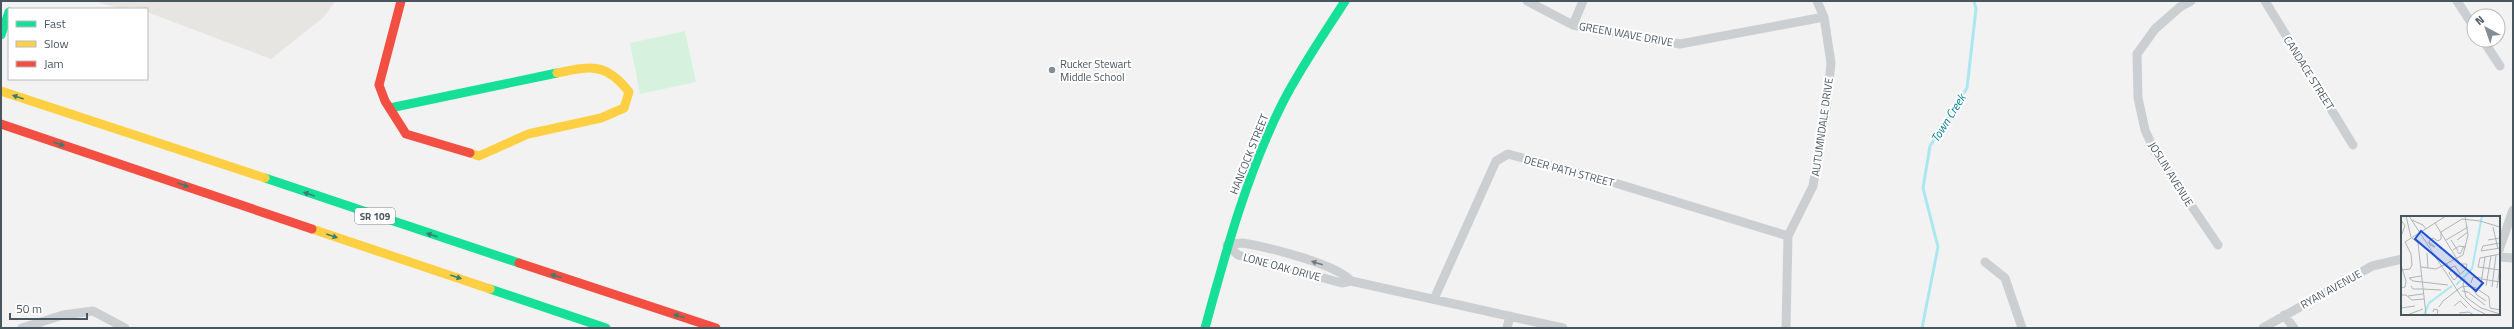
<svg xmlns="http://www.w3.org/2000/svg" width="2514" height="329" font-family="'Titillium Web',sans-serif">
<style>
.commercial{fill:#e6e5e1}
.green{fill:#d6f2df}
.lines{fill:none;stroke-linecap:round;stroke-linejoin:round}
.stream{stroke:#aae8f1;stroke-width:3}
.street{stroke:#cccfd1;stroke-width:9}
.fast{stroke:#16e098;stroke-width:9}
.slow{stroke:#ffcf43;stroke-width:9}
.jam{stroke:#f24e42;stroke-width:9}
.oneway{fill:#397f71}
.oneway2{fill:#707a82}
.poi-dot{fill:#848d93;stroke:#fff;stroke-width:1.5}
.labels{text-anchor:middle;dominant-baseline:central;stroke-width:4;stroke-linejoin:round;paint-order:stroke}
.shield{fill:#fff;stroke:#7f8990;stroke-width:1}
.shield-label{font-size:10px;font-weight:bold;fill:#485660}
.street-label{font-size:11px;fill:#485660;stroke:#fff}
.poi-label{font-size:11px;fill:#485660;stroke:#fff;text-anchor:start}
.water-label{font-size:12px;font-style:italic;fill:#088194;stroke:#fff}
.inset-river{fill:none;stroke:#aae8f1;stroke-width:2}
.inset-road{fill:none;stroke:#afb4b8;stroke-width:1}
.view{fill:#1d4ed8;fill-opacity:0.15;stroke:#1d4ed8;stroke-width:2}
.inset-edge{fill:none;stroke:#485660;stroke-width:2}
</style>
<rect width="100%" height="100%" fill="#f3f2f2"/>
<path class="commercial" d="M94,1H335L324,17L271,59L147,12V9L132,7L120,9Z"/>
<path class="green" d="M685,31L696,82L640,94L630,43Z"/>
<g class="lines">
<path class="stream" d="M1922,328L1938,247L1923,188L1930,146L1967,88L1976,9L1974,1"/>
<path class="street" d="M1527,1L1573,25L1680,44L1824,17
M2191,1L2180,7L2155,29L2137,54L2138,98L2145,130L2155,152L2218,245
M2265,1L2353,145
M2457,1L2474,27
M1573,25L1583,1
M2483,40L2500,66
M1227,245L1238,255L1342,283L1351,281L1563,328
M1227,245C1232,244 1238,243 1243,243C1267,247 1337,264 1351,281
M2499,250L2513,210
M2499,257L2513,258
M1985,262L2005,278L2022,328
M1434,299L1496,161L1508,154L1615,183L1788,236
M2284,315L2294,328
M22,328L63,315L93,311L125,328
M1507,328L1510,316
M1786,328L1788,236L1813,186L1826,111L1831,63L1824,17L1817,1
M2263,328L2372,266L2402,259"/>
<path class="fast" d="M1,35L9,12
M390,108L557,73
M265,178L519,263
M490,289L606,328
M1205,328C1226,251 1247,173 1283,102C1301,67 1324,34 1345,1"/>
<path class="slow" d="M1,91L265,178
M470,153L479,156L528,134L601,118L624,108L629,92C606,62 590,66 557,73
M312,229L490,289"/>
<path class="jam" d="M401,1L379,85L385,101L406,134L470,153
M1,124L312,229
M519,263L716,328"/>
</g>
<defs><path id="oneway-solid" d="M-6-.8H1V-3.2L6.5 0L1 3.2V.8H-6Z"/></defs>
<g class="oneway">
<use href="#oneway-solid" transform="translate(18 97) rotate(-161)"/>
<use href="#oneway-solid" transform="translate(59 144) rotate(19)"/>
<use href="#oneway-solid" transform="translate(183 185) rotate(19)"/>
<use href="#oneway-solid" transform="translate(309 194) rotate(-161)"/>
<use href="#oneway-solid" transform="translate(432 235) rotate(-162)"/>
<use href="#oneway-solid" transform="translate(332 236) rotate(19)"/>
<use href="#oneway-solid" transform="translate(556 276) rotate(-162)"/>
<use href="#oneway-solid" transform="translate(456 277) rotate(19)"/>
<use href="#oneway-solid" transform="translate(679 316) rotate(-162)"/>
</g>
<use class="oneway2" href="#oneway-solid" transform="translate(1317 263) rotate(-163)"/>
<circle class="poi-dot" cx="1052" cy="70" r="4"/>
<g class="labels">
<rect class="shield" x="355" y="208" width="40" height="16" rx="3"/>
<g class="shield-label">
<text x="375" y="216">SR 109</text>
</g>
<g class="street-label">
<text transform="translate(1626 34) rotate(10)">GREEN WAVE DRIVE</text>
<text transform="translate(2309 73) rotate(58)">CANDACE STREET</text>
<text transform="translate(1822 127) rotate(-82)">AUTUMNDALE DRIVE</text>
<text transform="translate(1249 154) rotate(-68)">HANCOCK STREET</text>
<text transform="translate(1569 171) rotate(15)">DEER PATH STREET</text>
<text transform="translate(2171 174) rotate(58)">JOSLIN AVENUE</text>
<text transform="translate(1282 267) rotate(15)">LONE OAK DRIVE</text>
<text transform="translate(2331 289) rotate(-29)">RYAN AVENUE</text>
</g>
<g class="poi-label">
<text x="1060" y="64">Rucker Stewart<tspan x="1060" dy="13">Middle School</tspan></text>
</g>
<g class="water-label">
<text transform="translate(1948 118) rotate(-58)">Town Creek</text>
</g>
</g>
<g transform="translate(2401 216)">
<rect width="99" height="99" fill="#f3f2f2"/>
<path class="inset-river" d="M55,69L71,53L81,0M23,99L28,87L51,70"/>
<path class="inset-road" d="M5,0L10,21M8,0L60,80L72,92L86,99M0,4L4,10L0,20M11,4L22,9L25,13M99,4V18M34,7L59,48L65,53M92,11L97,33M40,16L61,3L79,5L99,11M11,22L17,27L25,99M45,24L67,11M50,24L57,35M56,24L67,16M87,24L99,22M4,26L45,0M28,26L34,31L29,29L28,27V25L32,22L37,25L40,23V16M99,27L82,30L80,35L99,32M52,34L58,30L65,31M56,36L59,38L63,30M26,37L27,52M99,38L79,42L77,51L99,54M45,47L56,61M59,48H66L65,53M0,49L5,65L4,71L0,72M20,51L35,53L62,39L67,19L64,0M49,52L54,50L59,58M1,54L9,53L11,49L10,38L4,26M51,54L48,57L53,64L65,53M8,62L12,65L47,69M8,62L20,60M64,63L62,68L65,81L80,92L99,98M81,63L99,66M70,67L72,61L81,62M80,68L84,41M10,70L12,73H21M70,70L76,79L85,85M85,70L90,40M91,71L95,39M96,72L99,49M21,73L40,74M61,75L67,76L84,89M0,79H5L11,84L23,83M7,80L22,78M53,90L59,85L66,92M38,91L42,85L60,71L67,70L75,72L88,81L89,92L99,94M0,92L14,90M32,96L33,93L37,94L36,99M58,97L68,96L73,99M6,99L22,93"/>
<path class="view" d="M20,15L82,67L75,75L14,23Z"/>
<rect width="99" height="99" class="inset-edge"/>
</g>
<rect width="2514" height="329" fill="none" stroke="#485660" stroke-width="4"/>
<rect x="8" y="8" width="140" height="72" fill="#ffffff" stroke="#b6bbbf"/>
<rect x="16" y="21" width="20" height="6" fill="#16e098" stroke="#b6bbbf"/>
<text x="44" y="28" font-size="12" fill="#485660">Fast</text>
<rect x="16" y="41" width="20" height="6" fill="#ffcf43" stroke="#b6bbbf"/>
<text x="44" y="48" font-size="12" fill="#485660">Slow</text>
<rect x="16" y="61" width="20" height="6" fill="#f24e42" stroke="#b6bbbf"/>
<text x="44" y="68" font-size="12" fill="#485660">Jam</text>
<g transform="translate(2486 28) rotate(320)"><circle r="19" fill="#ffffff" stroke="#b6bbbf"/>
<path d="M0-3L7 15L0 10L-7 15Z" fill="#848d93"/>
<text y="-6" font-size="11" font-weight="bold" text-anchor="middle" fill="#485660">N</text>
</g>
<path d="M10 313v6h77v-6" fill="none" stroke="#485660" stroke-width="2"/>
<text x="16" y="313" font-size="12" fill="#485660" stroke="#ffffff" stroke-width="3" paint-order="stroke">50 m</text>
</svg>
